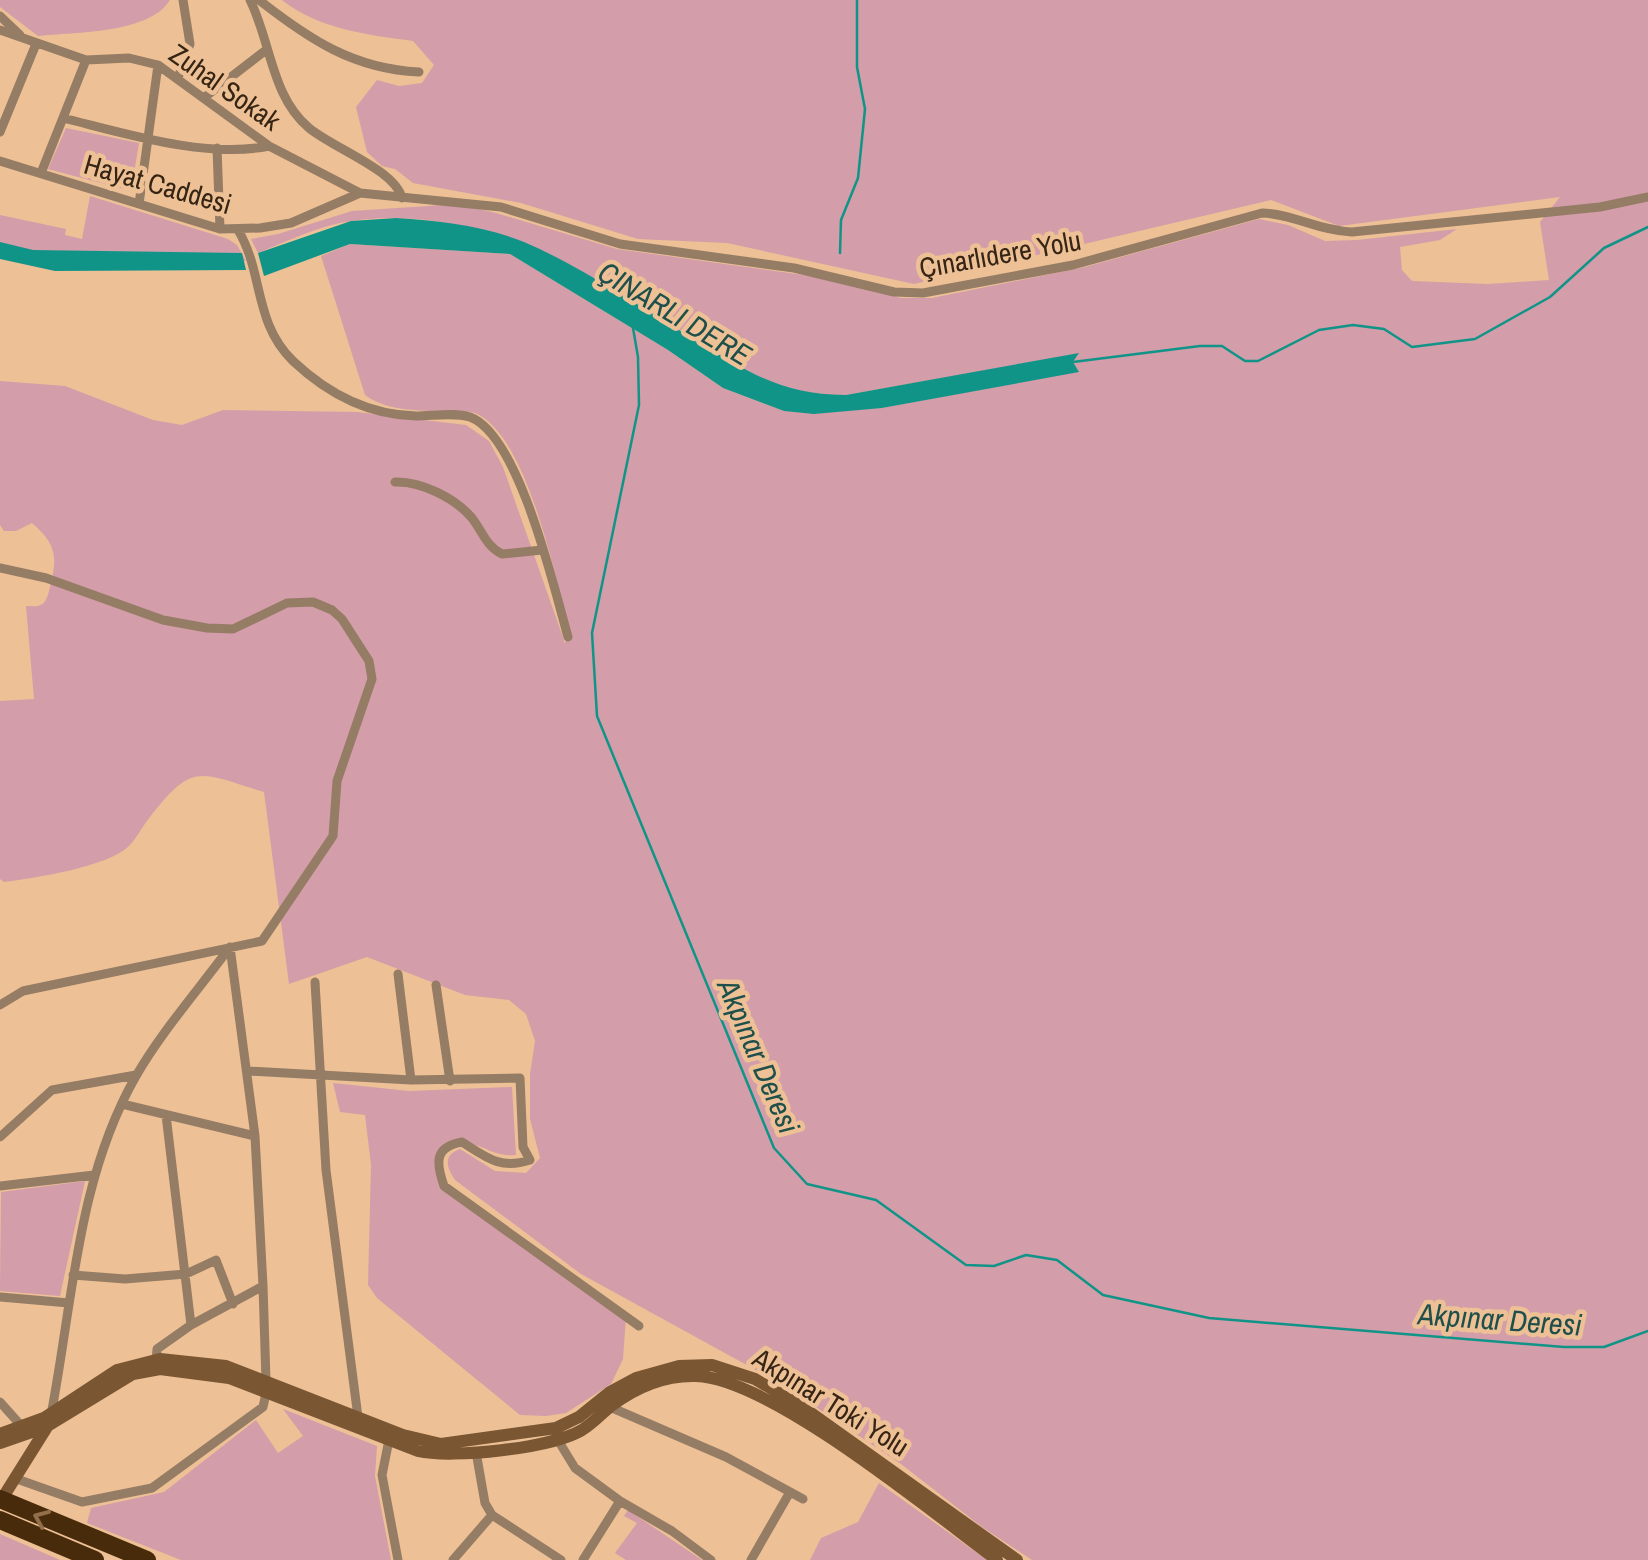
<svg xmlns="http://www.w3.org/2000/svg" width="1648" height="1560" font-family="'Archivo Narrow',sans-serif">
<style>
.green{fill:#d39da9}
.water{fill:#119488}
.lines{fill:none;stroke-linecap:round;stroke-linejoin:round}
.stream{stroke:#119488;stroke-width:2.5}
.street{stroke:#957c64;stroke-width:9}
.secondary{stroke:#7a5632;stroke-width:12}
.highway{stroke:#482b0b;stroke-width:18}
.oneway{stroke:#926e4a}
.labels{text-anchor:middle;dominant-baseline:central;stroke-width:9;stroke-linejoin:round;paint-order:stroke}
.street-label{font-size:28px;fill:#362514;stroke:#edc096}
.water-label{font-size:30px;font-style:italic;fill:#1f4f4a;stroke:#edc096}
</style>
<rect width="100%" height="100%" fill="#edc096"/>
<path class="green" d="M0,0H170C149,34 75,32 38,36L0,7Z
M282,0H1648V1560H1032L982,1527L901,1464L783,1385L581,1274L455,1180C446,1167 443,1155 460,1149L495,1171L526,1173L540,1158L530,1119V1074L535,1041L526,1014L509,1000L465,995L367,957L289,984L264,792C197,772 193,761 147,821C141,829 136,839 129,846C108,867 34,878 4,882L0,879V701L34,699L26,606C41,607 45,606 49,591C57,560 59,546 32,523L16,531H4L0,525V381L65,386L153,420L182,425L223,410L357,412L466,425L489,441L503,467L565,643L570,631C555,578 528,438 477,414C472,411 461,412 455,412C425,410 389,413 365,395L321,256L350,244L510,254L668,350L723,388L784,411L882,408L1078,371L1073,362L1078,355L846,395C776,395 742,368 685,333C584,272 475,203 352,221C320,225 288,241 258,253L251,239L278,234L352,211L458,204L496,213L617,249L797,274L850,283L901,298H932L1085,267L1259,219L1288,225L1325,241L1357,240L1457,229L1440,240L1400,247L1402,270L1412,281L1488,284L1549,280L1540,222L1560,197L1339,226L1271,200L914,284L727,243L638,239L521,203L413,183L395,169L382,166L367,152L356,107L377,80L399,86L422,83L434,65L413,41C369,35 318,29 282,0Z
M66,128L139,143L131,191L48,169Z
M90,196L228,239L237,245L246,261L0,251V215L66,229L65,235L82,239Z
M333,1083L409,1091L512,1087L516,1155C481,1158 484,1132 440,1152L444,1186L626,1317L623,1359L611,1384L566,1413L546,1416L520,1415L377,1298L368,1285L371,1165L365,1115L340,1112Z
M85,1181L60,1296L0,1291L1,1192Z
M283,1409L377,1446L375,1476L391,1560H181L87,1523L91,1508L164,1492L256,1420L278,1453L303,1436Z
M879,1483L987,1560H810L821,1538L858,1522Z
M628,1510L702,1560H626L615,1553L637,1523L624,1516Z
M0,1534L60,1560H0Z"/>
<path class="water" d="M396,218C440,221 482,225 524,242C574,263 636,304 684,333C741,367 776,395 846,395L1079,353L1073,362L1079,372L882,408L814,414L784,411L723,388L668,350L510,254L350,244L264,276L258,253L351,221Z
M0,242L33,250L242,253L246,270L55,271L0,259Z"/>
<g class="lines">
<path class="stream" d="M840,253L841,220L858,178L865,109L857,67V0
M633,328L638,357L639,405L592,633L597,716L774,1148L807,1184L876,1200L966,1265L994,1266L1026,1255L1057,1260L1103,1295L1209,1318L1564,1347H1604L1648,1331
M1073,362L1200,346H1222L1245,361H1258L1319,330L1353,325L1384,329L1412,347L1475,339L1550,297L1604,248L1648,227"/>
<path class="street" d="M250,0C271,42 271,96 309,128C333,148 395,170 402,198
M259,0C310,40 354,69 419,72
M0,16L20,35
M0,30L86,60L129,58L158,65L269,146L360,193L501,207L620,244L794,268L894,292L923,293L1073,265L1262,213C1293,214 1320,231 1352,232L1600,207L1648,197
M178,78L190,44L183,0
M205,97L266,50
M63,118C124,133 206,159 269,146
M0,132L36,44
M217,148L220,229
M0,161L220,229L260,228L291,223L360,193
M41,173L86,60
M139,204L158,65
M238,230C264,273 253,322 293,361C328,394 368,415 416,416C433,416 454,412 470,417C519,435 554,588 568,637
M395,482C421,481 455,498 472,518C482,531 486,546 502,554L542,550
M0,568L46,578L163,620L207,628L233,629L287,603L313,602L332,610L342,619L369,661L372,679L337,781L333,836L262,941L23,991L0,1005
M230,947L255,1136L263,1286
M398,974L411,1080
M315,982L326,1170L358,1417
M436,985L450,1081
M248,1071L411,1080L520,1078L523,1147L530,1160C500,1170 486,1157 462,1142C434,1147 436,1163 444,1186L639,1326
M122,1104L255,1136
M166,1115L191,1325
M0,1137L52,1090L136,1075
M0,1186L94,1175
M73,1275L125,1279L186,1274L216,1260L233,1304
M0,1297L69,1303
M156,1362L157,1349L191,1325L263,1286L266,1381
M0,1402L25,1430
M610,1407L726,1457L803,1499
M51,1415C73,1301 77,1179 136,1076C162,1031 199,989 230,947
M390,1435L382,1475L398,1560
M556,1437L575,1468L620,1501
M476,1452L485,1503L492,1515L561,1560
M14,1478L82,1502L152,1488L263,1407L266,1393
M453,1560L492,1515
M583,1560L620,1501L672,1531L711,1560
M751,1560L790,1492"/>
<path class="secondary" d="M0,1434L44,1418L117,1370L160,1359L226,1366L403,1435L441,1444L556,1428L579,1417L610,1392L636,1378L679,1366L712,1365L755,1379L801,1406L1017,1560
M0,1443L46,1427L133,1374L160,1369L229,1378L418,1451C452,1459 552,1448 582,1430C593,1423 601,1414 611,1406C635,1388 665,1375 696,1376C770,1378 932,1512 997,1560
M0,1502L47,1427"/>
<path class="highway" d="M0,1499L147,1560
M0,1520L95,1560"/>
</g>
<defs><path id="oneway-chevron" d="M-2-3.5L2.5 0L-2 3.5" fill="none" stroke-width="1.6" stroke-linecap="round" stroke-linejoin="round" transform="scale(2.5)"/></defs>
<use class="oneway" href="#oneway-chevron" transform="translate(41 1518) rotate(-157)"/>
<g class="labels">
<g class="street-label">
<text transform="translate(225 87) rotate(35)">Zuhal Sokak</text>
<text transform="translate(158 184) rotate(16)">Hayat Caddesi</text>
<text transform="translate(1000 254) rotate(-10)">Çınarlıdere Yolu</text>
<text transform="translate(831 1402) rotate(32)">Akpınar Toki Yolu</text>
</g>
<g class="water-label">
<text transform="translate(675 313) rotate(31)">ÇINARLI DERE</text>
<text transform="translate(759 1056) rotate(67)">Akpınar Deresi</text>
<text transform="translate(1500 1319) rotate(4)">Akpınar Deresi</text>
</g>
</g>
</svg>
